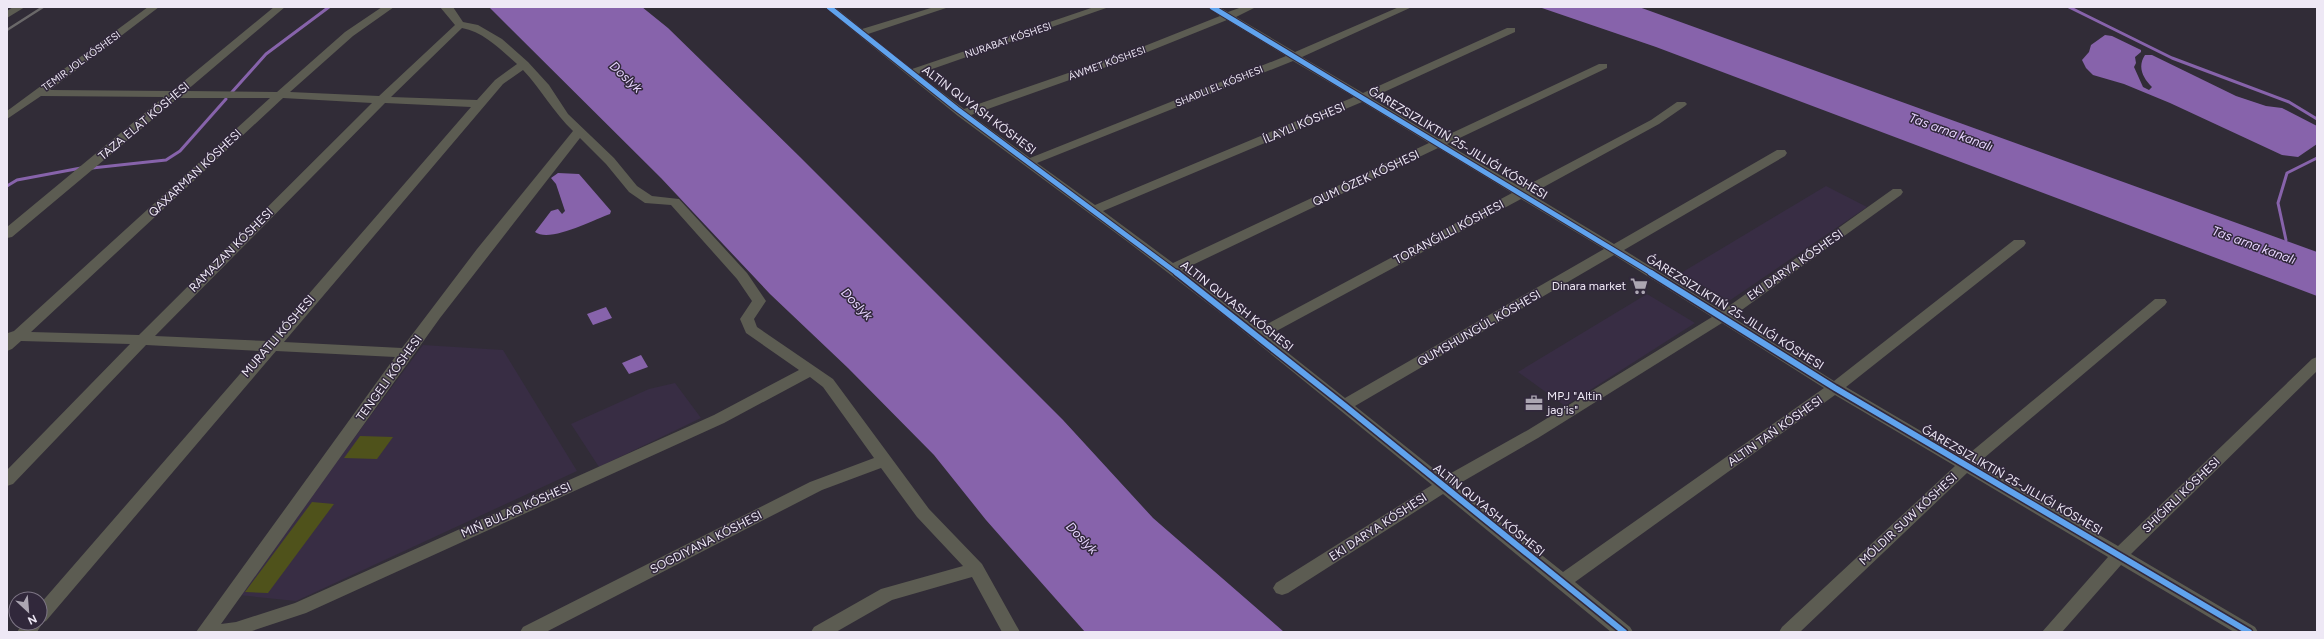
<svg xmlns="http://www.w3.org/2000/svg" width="2324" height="639" font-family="Figtree,sans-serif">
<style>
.built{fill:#382d44}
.green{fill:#4f521b}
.water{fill:#8763ab}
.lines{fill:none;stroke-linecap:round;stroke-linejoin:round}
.stream{stroke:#8763ab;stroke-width:3}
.minor{fill:#5c5c52;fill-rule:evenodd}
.rail{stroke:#6a6869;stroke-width:2.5}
.cycleway-far1-casing{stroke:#31283b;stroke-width:7}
.cycleway-casing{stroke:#31283b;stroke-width:9}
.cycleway-far1{stroke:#60a3ed;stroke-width:5}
.cycleway{stroke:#60a3ed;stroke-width:6}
.labels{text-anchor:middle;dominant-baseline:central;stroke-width:3;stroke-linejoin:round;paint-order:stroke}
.far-street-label{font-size:10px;fill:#eee8f5;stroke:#31283b}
.street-label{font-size:12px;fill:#eee8f5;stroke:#31283b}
.poi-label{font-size:12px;fill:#eee8f5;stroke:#31283b;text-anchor:end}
.water-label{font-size:13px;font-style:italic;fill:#e8d5ff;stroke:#31283b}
</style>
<rect width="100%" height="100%" fill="#312c37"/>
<path class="built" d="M1826,186L1867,207L1729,301L1681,273Z
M1647,294L1695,323L1565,406L1518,372Z
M423,345L503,350L577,471L296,601L238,595Z
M675,383L701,418L599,467L571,424L649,389Z"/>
<path class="green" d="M360,436L393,437L377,459L344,458Z
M312,502L334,504L268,593L245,592Z"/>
<path class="water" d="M489,7H642L668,28L800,157L1063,420L1153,518L1284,632H1085L986,520L934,455L848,368L770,294L661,178Z
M1539,7H1639L2317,252V296L1656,47Z
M2105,35L2112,36L2141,50V52L2135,57L2136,63L2134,67L2143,87L2149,90L2152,87C2143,78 2137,67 2145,55H2152L2236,96L2266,106L2282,108L2317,126V144L2298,157L2282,155L2170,103L2124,84L2093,75L2086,68L2082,60L2089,52L2091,45Z
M558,173L579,174L611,211L610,214C593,220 550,243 535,232L551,211L558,209L562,214L565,211L556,184L551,178Z
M606,307L612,318L593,325L587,314Z
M641,355L648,367L629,374L622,363Z"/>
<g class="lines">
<path class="stream" d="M2069,7L2172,58L2289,102L2317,119
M232,92L266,54L329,7
M92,168L166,160L180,151L226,99
M7,186L17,180L81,168
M2286,240L2278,203L2287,173L2317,158"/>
<path class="minor" d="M13,7H25L7,18V11Z
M148,7H159L50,90L172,91L274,7H285L186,91L277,92L345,32L382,7H394L353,36L290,92L379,96L455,25L440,7H453L463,22L478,25L502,39L528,62L549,85L568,114L614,158L637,186L652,196L679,199L747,273L766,301L754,319L757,327L833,379L929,509L982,564L1020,632H1002L972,577L892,600L836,632H811L814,627L881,589L963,566L917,517L881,468L822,490L546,632H520L523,627L810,482L874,458L823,387L810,377L724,423L306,613L249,632H196L395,357L276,351L46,621L43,622L37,632H17L23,623H40V604L260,351L146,345L13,484L7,486V470L130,344L21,341L12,349L7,351L8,333L14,331L270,98H178L12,237L7,238V227L164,97L41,96L7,119V111ZM462,28C484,32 501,50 517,64L495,80L477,100L391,97ZM523,70C541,89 554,113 573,131L477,249L402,348L284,342L503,84ZM283,98L372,103L139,335L31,332ZM385,103L471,107L268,341L155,336ZM580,138L606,164L629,192L645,203L671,205L737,279L752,301L740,319L746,333L799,370L714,415L295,603L236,622L221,624L440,318Z
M824,7H835L862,29L934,7H949L868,34L912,69L1094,7H1109L918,74L964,109L1132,51L1220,16L1207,7H1219L1228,12L1242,7H1256L1236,17L1295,52L1399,7H1412L1302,57L1363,93L1507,28H1515V32L1371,98L1439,139L1599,64H1607V68L1447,144L1522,188L1651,120L1677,102H1685L1687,104L1685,106L1659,124L1531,194L1614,244L1777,150H1785L1787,153L1785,156L1624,250L1722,311L1893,189H1901L1903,192L1901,195L1732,317L1834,381L2014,240H2024L2026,243L2024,246L1846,387L1965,457L2155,299H2165L2167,302L2165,305L1977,464L2118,546L2312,359L2317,357V371L2131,554L2255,627L2258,632H2234L2121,565L2062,632H2042L2108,557L1967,473L1800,632H1779L1782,627L1955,466L1835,395L1575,582L1630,627L1633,632H1611L1443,494L1288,593L1282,595L1276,593L1273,588L1276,583L1432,485L1228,319L1128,242L958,116ZM1227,20L1286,56L1030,158L971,115L1140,55ZM1293,61L1354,97L1095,205L1037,163ZM1362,102L1429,143L1173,263L1103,211ZM1438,148L1512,193L1258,329L1182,270ZM1521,199L1604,249L1345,398L1267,336ZM1614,255L1712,317L1528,430L1444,477L1355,406ZM1722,323L1824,388L1563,572L1455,486L1538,438Z"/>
<path class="rail" d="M7,30L43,7"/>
<g class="cycleway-far1-casing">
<path id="cycleway-far1" d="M829,7L957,109L1178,274
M1212,7L1653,274"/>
</g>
<g class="cycleway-casing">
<path id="cycleway" d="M1177,273L1345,406L1624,632
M1651,273L1835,388L2249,632"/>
</g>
<use href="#cycleway-far1" class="cycleway-far1"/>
<use href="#cycleway" class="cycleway"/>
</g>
<defs>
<g id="supermarket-bare" transform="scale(1.38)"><path d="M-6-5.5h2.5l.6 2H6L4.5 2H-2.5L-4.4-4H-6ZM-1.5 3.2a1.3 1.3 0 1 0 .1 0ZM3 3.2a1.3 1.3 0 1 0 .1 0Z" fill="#aca6b2" stroke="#31283b" stroke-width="2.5" paint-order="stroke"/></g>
<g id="office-bare" transform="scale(1.38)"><path d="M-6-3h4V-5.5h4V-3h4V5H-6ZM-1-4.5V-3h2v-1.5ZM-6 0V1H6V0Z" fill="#aca6b2" stroke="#31283b" stroke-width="2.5" paint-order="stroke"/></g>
</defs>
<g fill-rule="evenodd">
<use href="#supermarket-bare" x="1639" y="286"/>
<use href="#office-bare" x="1534" y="403"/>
</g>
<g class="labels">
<g class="far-street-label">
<text transform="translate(1008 40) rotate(-19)">NURABAT KÓSHESI</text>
<text transform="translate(81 61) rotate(-36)">TEMIR JOL KÓSHESI</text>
<text transform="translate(1107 63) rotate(-20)">ÁWMET KÓSHESI</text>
<text transform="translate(1219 86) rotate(-22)">SHADLI EL KÓSHESI</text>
</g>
<g class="street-label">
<text transform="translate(979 110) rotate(37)">ALTIN QUYASH KÓSHESI</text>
<text transform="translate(144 121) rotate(-40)">TAZA ELAT KÓSHESI</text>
<text transform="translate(1304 123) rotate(-23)">ÍLAYLI KÓSHESI</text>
<text transform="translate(1458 143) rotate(31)">ǴAREZSIZLIKTIŃ 25-JILLIǴI KÓSHESI</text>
<text transform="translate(195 173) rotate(-43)">QAXARMAN KÓSHESI</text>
<text transform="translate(1366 178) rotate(-25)">QUM ÓZEK KÓSHESI</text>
<text transform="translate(1449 232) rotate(-28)">TORANǴILLI KÓSHESI</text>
<text transform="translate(231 250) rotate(-45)">RAMAZAN KÓSHESI</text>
<text transform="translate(1795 265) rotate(-35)">EKI DARYA KÓSHESI</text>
<text transform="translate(1237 306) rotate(38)">ALTIN QUYASH KÓSHESI</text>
<text transform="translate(1735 312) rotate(32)">ǴAREZSIZLIKTIŃ 25-JILLIǴI KÓSHESI</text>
<text transform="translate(1479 328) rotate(-30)">QUMSHUNGÚL KÓSHESI</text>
<text transform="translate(278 336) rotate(-49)">MURATLI KÓSHESI</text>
<text transform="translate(389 378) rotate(-54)">TENGELI KÓSHESI</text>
<text transform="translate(1775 431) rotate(-35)">ALTIN TAŃ KÓSHESI</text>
<text transform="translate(2012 480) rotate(30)">ǴAREZSIZLIKTIŃ 25-JILLIǴI KÓSHESI</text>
<text transform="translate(2181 495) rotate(-44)">SHIǴIRLI KÓSHESI</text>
<text transform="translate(516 510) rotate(-24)">MIŃ BULAQ KÓSHESI</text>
<text transform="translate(1489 510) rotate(39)">ALTIN QUYASH KÓSHESI</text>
<text transform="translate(1908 519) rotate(-43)">MÓLDIR SUW KÓSHESI</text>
<text transform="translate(1378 527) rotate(-33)">EKI DARYA KÓSHESI</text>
<text transform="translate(706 542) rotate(-27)">SOGDIYANA KÓSHESI</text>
</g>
<g class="poi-label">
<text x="1626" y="286">Dinara market</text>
<text x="1547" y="396" text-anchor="start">MPJ "Altin<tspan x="1547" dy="14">jag'is"</tspan></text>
</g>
<g class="water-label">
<text transform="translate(626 77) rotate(43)">Doslyk</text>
<text transform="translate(1951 132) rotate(20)">Tas arna kanalı</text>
<text transform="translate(2254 245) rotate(20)">Tas arna kanalı</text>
<text transform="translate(857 304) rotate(46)">Doslyk</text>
<text transform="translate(1082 538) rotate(46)">Doslyk</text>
</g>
</g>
<rect width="2324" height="639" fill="none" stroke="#eee8f5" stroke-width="16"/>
<g transform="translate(28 611) rotate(154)"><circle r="19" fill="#31283b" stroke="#7d7585"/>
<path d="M0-3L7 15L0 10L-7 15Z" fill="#aca6b2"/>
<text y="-6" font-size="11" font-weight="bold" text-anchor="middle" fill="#eee8f5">N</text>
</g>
</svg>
